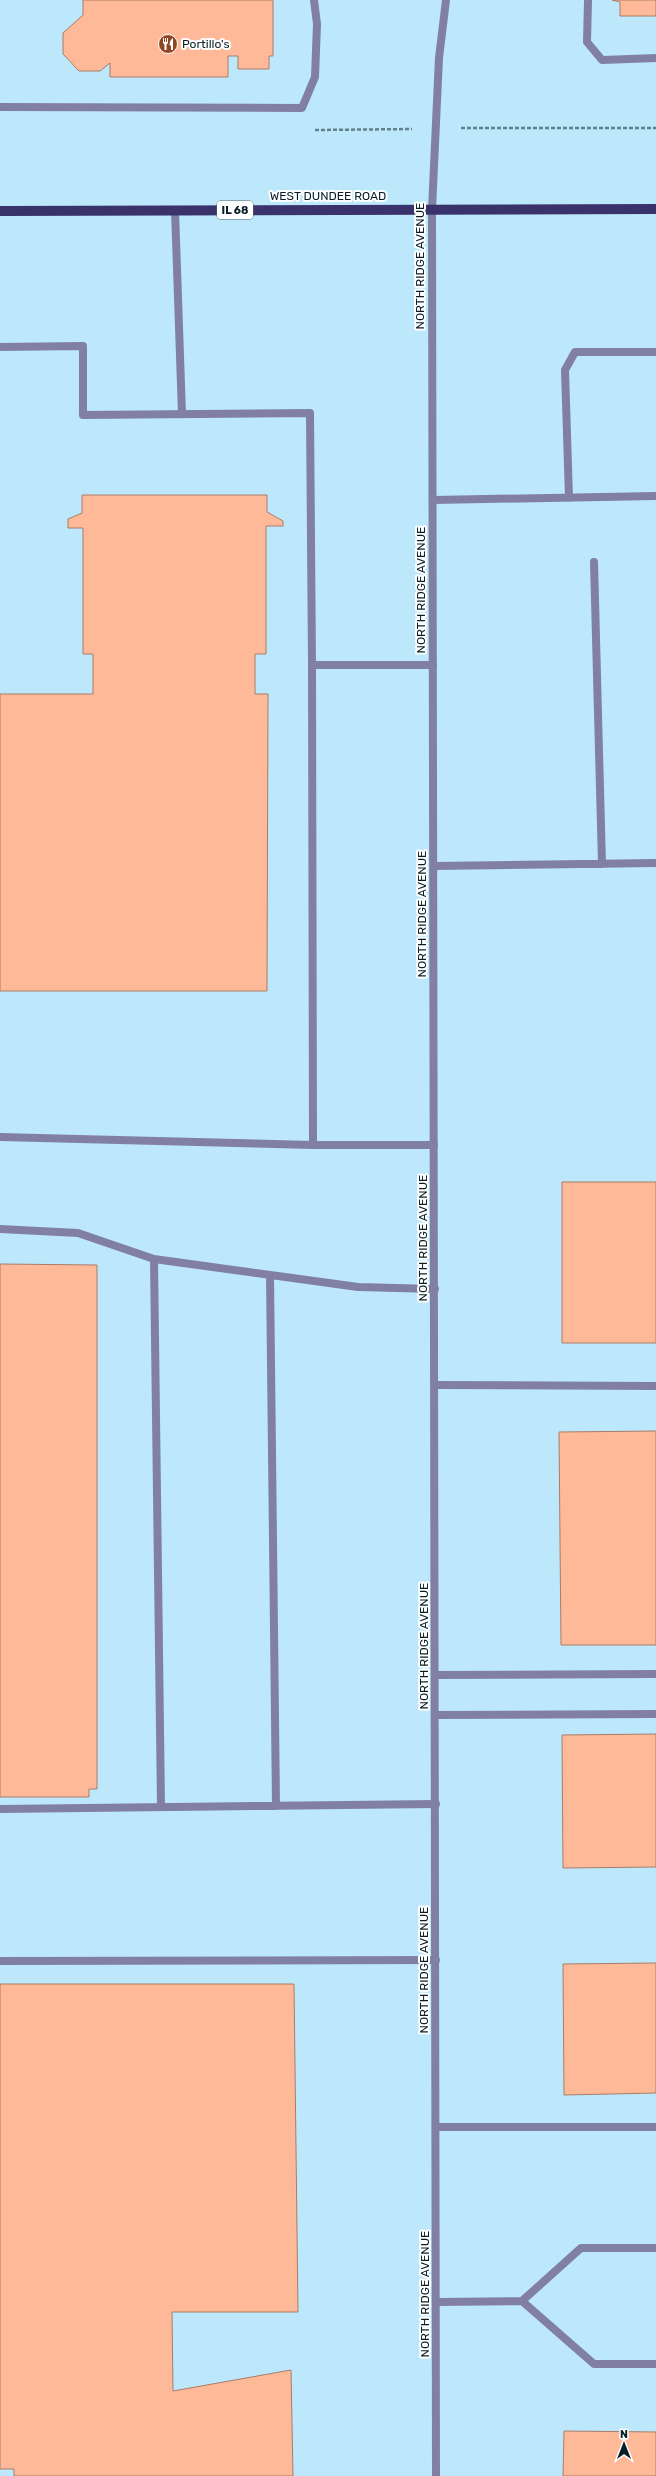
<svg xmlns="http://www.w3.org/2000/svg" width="656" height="2476" font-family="Rubik,sans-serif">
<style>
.building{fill:#feb999;stroke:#a97c67}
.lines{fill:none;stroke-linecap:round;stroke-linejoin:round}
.path{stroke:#61818f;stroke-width:2.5;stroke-dasharray:4 2;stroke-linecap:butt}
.service{stroke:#8280a2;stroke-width:8}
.minor{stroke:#8280a2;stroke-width:8}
.primary{stroke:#39326b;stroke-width:10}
.labels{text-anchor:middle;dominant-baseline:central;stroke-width:4;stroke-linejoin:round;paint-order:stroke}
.shield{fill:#fff;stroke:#526267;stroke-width:1}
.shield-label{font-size:11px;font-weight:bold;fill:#081e26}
.poi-label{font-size:12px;fill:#081e26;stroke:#fff;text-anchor:start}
.street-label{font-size:12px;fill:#081e26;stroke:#fff}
</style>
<rect width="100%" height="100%" fill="#bde8fb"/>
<path class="building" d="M83,0H273V56H269V69H238V56H228V77H110V63L100,71H79L63,54V33L83,15Z
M612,0H656V16H620V2Z
M82,495H267V512L283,521V526H266V654H255V694H268L267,991H0V694H93V654H83V528H68V519L82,513Z
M562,1182H656V1343H562Z
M0,1264L97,1265V1789H89V1797H0Z
M656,1431V1645H561L559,1432Z
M656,1734V1867L563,1868L562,1735Z
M656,1963V2093L564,2095L563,1964Z
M0,1984H294L298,2312H172L173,2391L291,2370L293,2476H14V2469H0Z
M564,2431L656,2432V2476H563Z"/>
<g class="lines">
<path class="path" d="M461,128H656
M315,130L412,129"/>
<path class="service" d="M588,0L587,42L602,60L656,58
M0,107L302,108L315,77L317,24L314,0
M175,210L182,414
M0,347L83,346V415L310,413L312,665H433
M569,498L565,370L575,352H656
M433,500L656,496
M594,562L602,864
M312,665L313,1145
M434,866L656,863
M0,1137L313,1145H434
M0,1229L78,1233L154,1259L358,1287L435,1289
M154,1259L161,1807
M270,1275L276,1806
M435,1385L656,1386
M436,1675L656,1674
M436,1715L656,1714
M0,1809L436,1804
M0,1961L436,1960
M437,2127H656
M522,2301L594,2364H656
M437,2302L522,2301L581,2248H656"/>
<path class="minor" d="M436,2476L432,209L439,58L446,0"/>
<path class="primary" d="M0,211L656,209"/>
</g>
<defs>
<g id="restaurant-disc" transform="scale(1)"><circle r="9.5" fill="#8e4722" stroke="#fff"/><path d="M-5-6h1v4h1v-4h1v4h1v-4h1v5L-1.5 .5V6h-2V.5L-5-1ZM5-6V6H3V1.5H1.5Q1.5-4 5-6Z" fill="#fff"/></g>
</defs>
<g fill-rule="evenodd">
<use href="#restaurant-disc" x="168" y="44"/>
</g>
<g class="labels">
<rect class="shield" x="217" y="201" width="36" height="18" rx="3"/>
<g class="shield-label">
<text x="235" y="210">IL 68</text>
</g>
<g class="poi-label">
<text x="182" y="44">Portillo's</text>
</g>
<g class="street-label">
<text x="328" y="196">WEST DUNDEE ROAD</text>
<text transform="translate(420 266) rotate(-90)">NORTH RIDGE AVENUE</text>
<text transform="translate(421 590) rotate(-90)">NORTH RIDGE AVENUE</text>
<text transform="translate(422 914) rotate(-90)">NORTH RIDGE AVENUE</text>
<text transform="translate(423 1238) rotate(-90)">NORTH RIDGE AVENUE</text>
<text transform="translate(424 1646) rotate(-90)">NORTH RIDGE AVENUE</text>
<text transform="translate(424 1970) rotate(-90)">NORTH RIDGE AVENUE</text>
<text transform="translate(425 2294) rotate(-90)">NORTH RIDGE AVENUE</text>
</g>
</g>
<g transform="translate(624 2444)" stroke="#ffffff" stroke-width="3" paint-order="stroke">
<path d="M0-3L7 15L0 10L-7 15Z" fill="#081e26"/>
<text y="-6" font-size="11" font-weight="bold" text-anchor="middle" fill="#081e26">N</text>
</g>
</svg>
